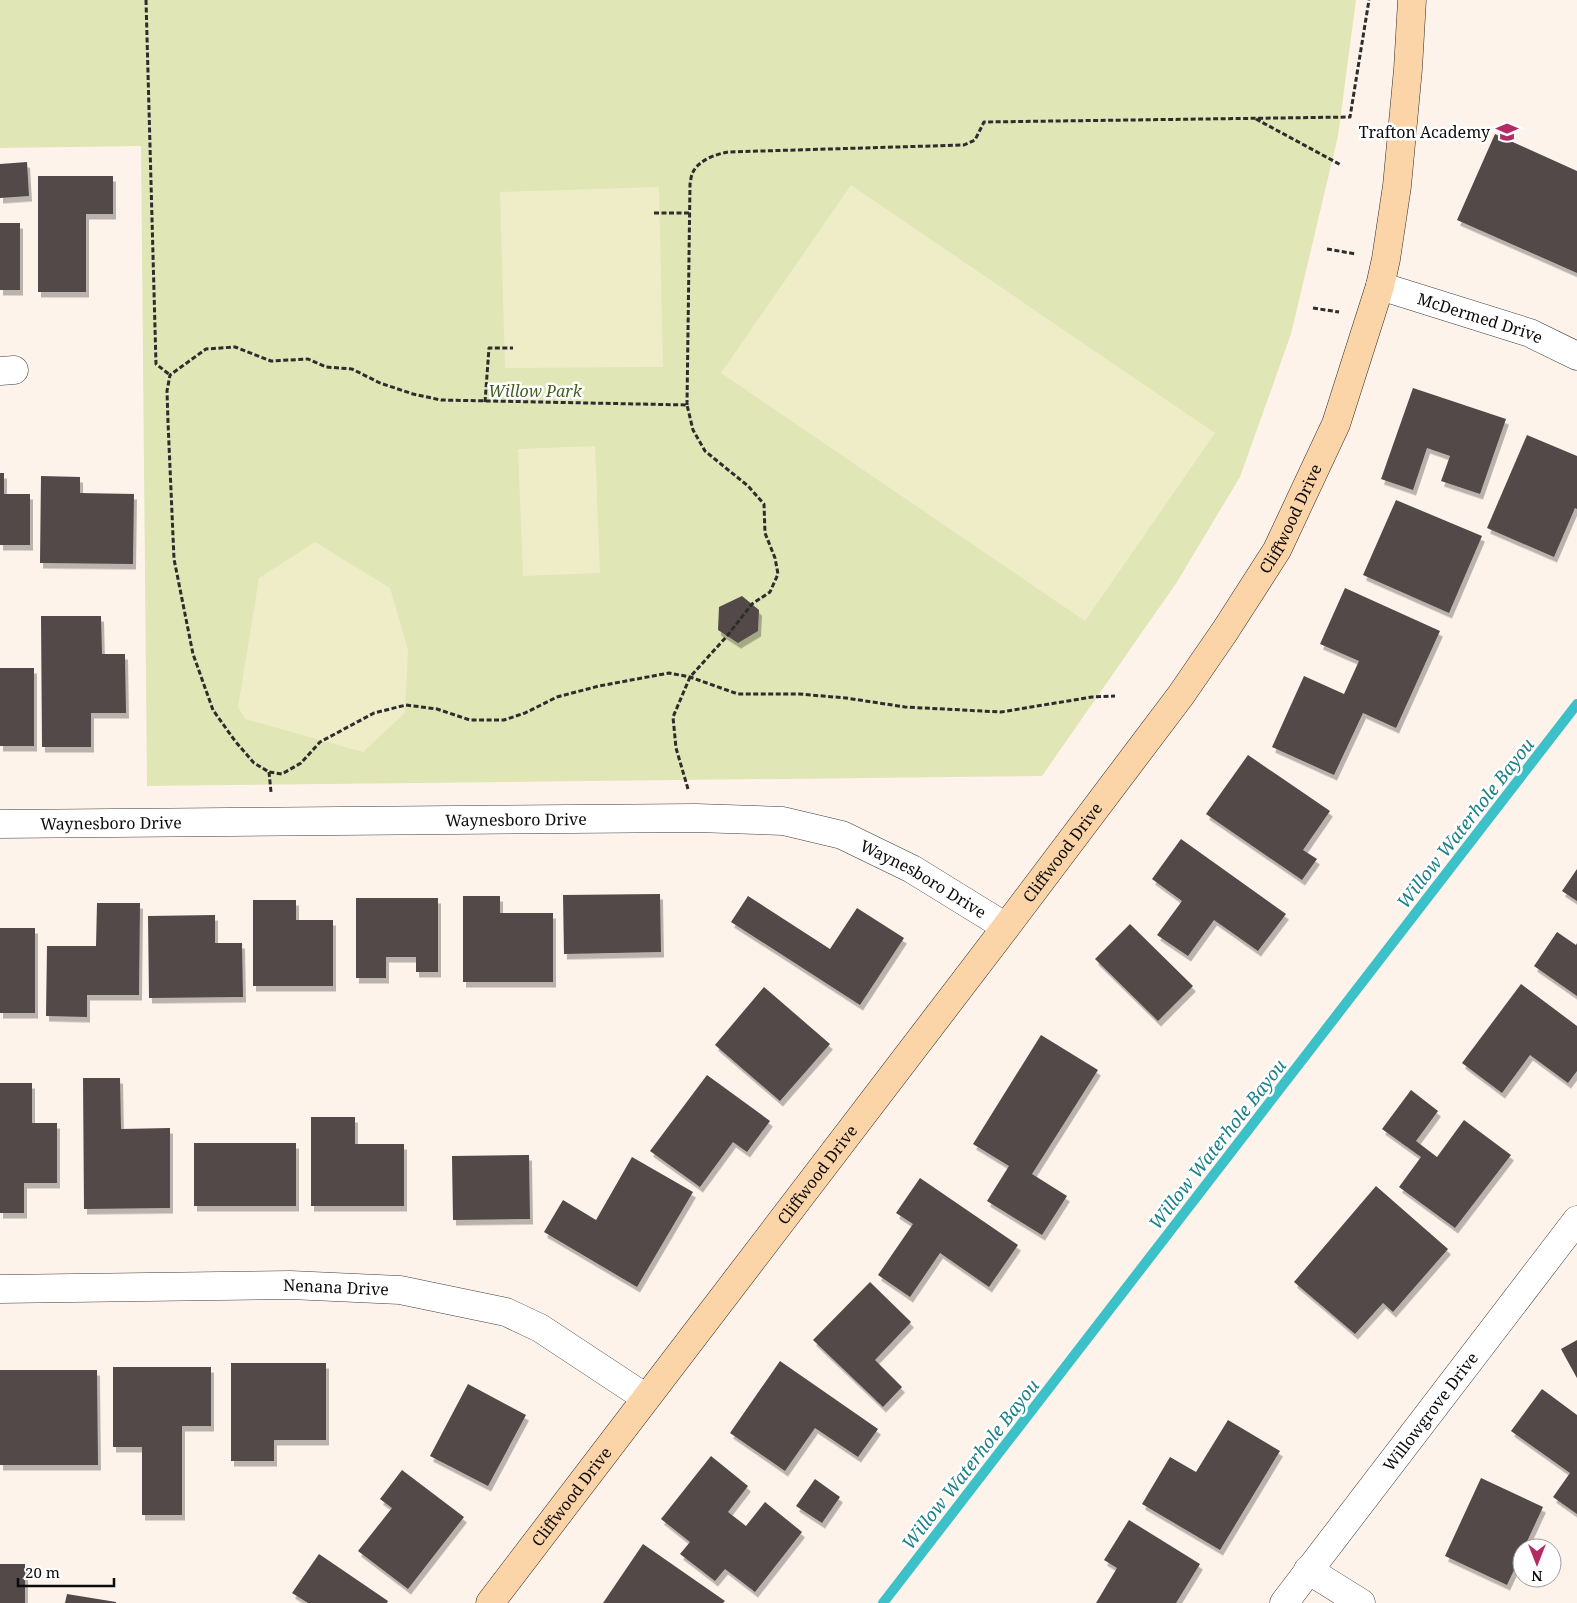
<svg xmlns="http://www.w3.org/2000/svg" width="1577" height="1603" font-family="'Noto Serif',serif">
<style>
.green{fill:#e0e6b6}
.pitch{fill:#eeedc7}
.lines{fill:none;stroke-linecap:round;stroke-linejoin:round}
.stream{stroke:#3bc1c7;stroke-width:10}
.building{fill:#534848;filter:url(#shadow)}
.street-casing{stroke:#3e3e3e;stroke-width:29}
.secondary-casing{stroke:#2d2d2d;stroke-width:29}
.path{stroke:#2d2d2d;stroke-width:3;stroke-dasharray:5 2.5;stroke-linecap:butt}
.street{stroke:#fff;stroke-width:28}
.secondary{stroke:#fbd4a8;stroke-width:28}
.labels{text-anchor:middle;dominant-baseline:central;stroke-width:5;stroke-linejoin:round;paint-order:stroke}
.poi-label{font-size:16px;fill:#0b0b0b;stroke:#fff;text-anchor:end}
.street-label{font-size:16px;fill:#0b0b0b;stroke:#fff}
.park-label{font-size:16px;font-style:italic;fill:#435f1f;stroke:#fff}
.water-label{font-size:18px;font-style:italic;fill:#1a8089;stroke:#fff}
</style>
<defs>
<filter id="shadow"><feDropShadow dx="3" dy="5.5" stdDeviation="0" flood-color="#0004"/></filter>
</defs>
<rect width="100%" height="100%" fill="#fef3ea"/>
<path class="green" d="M0,0H1356L1338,136L1291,334L1240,477L1177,582L1042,776L147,786L141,146L0,148Z"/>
<path class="pitch" d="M851,185L1215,433L1085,621L721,373Z
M659,187L663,367L505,368L500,192Z
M595,446L600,573L523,576L518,449Z
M315,542L390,588L408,650L405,713L363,752L245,719L238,707L259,578Z"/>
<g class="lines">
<path class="stream" d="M883,1603L1577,704"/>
</g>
<path class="building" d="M1495,134L1577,171V273L1457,220Z
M27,162L29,196L0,198V164Z
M38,176H113V214H86V292H38Z
M0,223H20V290H0Z
M1413,388L1506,419L1480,494L1441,481L1450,456L1427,448L1413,490L1381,479Z
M1527,435L1577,456V509L1575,508L1554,557L1487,528Z
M0,473H4V494H30V545H0Z
M41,476L80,477V493L134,494L133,564L40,563Z
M1396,500L1482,536L1449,613L1363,575Z
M1345,588L1440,631L1396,728L1363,713L1334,775L1272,747L1304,676L1344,694L1359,661L1320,644Z
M742,596L759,610L758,631L738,643L718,630L719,607Z
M41,616H101L102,654H125L126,713H91V747H42Z
M0,668H34V746H0Z
M1248,755L1330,811L1303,850L1317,859L1302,880L1206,814Z
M1181,839L1286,914L1258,951L1214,920L1188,956L1157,935L1182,901L1152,879Z
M1577,869V901L1562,891Z
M660,894L661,952L564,954L563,895Z
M463,896H500V913H553V982H463Z
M748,896L830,949L857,908L904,938L860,1005L731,922Z
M356,898H438V972H416V957H386V978H356Z
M253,900H296V920H333V986H253Z
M97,903H140L139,995H87V1017L46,1016L47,946H96Z
M215,915V943H242L243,997L149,998L148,916Z
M1130,924L1193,986L1158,1021L1095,959Z
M0,928H35V1013H0Z
M1557,932L1576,945L1577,943V996L1534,966Z
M1521,984L1577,1026V1071L1568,1083L1530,1055L1502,1093L1462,1063Z
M764,987L830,1044L780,1101L715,1045Z
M1041,1035L1098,1070L1032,1174L1067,1196L1042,1235L987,1201L1009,1166L973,1144Z
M707,1075L770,1121L747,1152L733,1142L700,1187L650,1151Z
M83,1078H120L121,1129L170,1128V1208L84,1209Z
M0,1083H32V1123H57V1183H24V1213H0Z
M1411,1090L1438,1111L1416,1141L1437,1157L1464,1120L1511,1155L1455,1228L1399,1187L1421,1157L1382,1129Z
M311,1117H355V1144H404V1206H311Z
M194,1143H296V1206H194Z
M529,1155L530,1219L453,1220L452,1156Z
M632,1157L693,1192L637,1287L544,1232L563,1200L596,1220Z
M920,1178L1018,1245L989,1287L940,1253L910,1297L878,1275L913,1224L896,1213Z
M1376,1186L1448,1249L1393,1312L1383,1303L1355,1334L1294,1282Z
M870,1282L911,1322L875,1360L902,1387L883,1407L813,1340Z
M1577,1340V1378L1561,1349Z
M780,1361L878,1429L858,1457L815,1428L785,1471L730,1433Z
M231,1363H326V1440H274V1461H231Z
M113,1367H211V1426H182V1515H142V1447H113Z
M0,1370H97L98,1465H0Z
M468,1384L526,1415L488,1486L430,1456Z
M1542,1389L1577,1415V1514L1553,1497L1570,1473L1511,1431Z
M1228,1420L1280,1451L1220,1550L1142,1504L1170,1457L1196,1472Z
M711,1456L748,1486L728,1512L746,1526L765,1502L802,1532L755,1592L725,1569L715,1581L680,1554L690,1542L661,1519Z
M402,1470L464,1517L408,1589L358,1551L392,1508L380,1499Z
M1481,1478L1543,1507L1524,1548H1522V1553L1507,1585L1445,1556Z
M815,1479L840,1497L822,1523L796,1506Z
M1129,1520L1200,1564L1176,1603H1096L1117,1568L1104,1560Z
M643,1544L725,1601L723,1603H603Z
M319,1554L388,1601L387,1603H308L292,1593Z
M0,1564H25V1603H0Z
M67,1594L116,1602V1603H65Z"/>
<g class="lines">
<g class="street-casing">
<g id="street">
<path id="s1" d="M1380,286L1530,333L1577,356"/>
<path d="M0,371L14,370"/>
<path id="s2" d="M0,824L696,818L783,821L842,835L912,869L1006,927"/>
<path id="s3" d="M0,1289L290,1285L400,1290L506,1312L540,1328L646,1398"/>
<path d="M1308,1570L1361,1603"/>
<path id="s4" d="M1284,1603L1577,1220"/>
</g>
</g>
<g class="secondary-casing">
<g id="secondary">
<path id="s5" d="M490,1603L1006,927L1181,695L1225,631L1277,550L1336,424L1380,286L1386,259L1397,186L1408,69L1412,0"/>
</g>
</g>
<path class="path" d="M146,0L156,364L170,375
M1256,119L1341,165
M654,213H690
M1327,249L1356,254
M1313,308L1339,312
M485,402L489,348H513
M687,405L690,184C691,180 691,175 693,172C699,160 716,154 728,152L964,145L975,140L984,122L1350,117L1369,0
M269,772L271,792
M688,789L676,748L673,717L690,677L727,636L752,604L770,592L778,574L775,558L765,533L764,504L748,486L705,451L693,430L687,405L441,400L413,394L380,383L352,369L326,367L308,359L271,361L235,347L206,349L170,375L167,391L168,422L174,559L193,654L213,710L235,741L254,763L269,772L282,774L301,763L320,742L374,713L406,705L437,709L470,720H504L525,713L557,697L599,686L669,673L690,677L738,694H799L846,698L905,707L1001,712L1092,697L1115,696"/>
<use href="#street" class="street"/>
<use href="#secondary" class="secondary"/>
</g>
<defs>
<g id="school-bare" transform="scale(1.725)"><path d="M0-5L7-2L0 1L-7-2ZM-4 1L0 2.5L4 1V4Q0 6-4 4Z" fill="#b42a62" stroke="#fff" stroke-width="2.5" paint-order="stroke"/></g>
</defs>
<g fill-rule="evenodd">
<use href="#school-bare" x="1507" y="132"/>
</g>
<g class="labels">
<g class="poi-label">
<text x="1490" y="132">Trafton Academy</text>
</g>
<g class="street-label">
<text stroke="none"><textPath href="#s1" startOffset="105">McDermed Drive</textPath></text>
<text stroke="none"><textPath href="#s5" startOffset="1349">Cliffwood Drive</textPath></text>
<text stroke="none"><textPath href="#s2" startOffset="516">Waynesboro Drive</textPath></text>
<text stroke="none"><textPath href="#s2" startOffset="111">Waynesboro Drive</textPath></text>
<text stroke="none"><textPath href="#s5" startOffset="944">Cliffwood Drive</textPath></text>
<text stroke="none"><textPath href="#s2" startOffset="936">Waynesboro Drive</textPath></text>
<text stroke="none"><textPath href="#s5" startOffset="539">Cliffwood Drive</textPath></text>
<text stroke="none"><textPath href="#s3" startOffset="336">Nenana Drive</textPath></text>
<text stroke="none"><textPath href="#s4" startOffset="241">Willowgrove Drive</textPath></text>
<text stroke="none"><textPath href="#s5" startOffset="134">Cliffwood Drive</textPath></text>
</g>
<g class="park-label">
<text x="535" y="391">Willow Park</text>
</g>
<g class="water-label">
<text transform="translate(1465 823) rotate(-52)">Willow Waterhole Bayou</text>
<text transform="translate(1217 1144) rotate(-52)">Willow Waterhole Bayou</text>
<text transform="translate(970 1464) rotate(-52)">Willow Waterhole Bayou</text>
</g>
</g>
<g transform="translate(1537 1563) rotate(180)"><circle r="24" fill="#ffffff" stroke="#9d9d9d"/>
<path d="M0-4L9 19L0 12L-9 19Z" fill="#b42a62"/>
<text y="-8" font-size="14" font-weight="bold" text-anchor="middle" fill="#0b0b0b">N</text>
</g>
<path d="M18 1578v8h96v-8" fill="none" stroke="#0b0b0b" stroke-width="2.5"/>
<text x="25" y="1578" font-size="15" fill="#0b0b0b" stroke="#ffffff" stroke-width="4" paint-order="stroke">20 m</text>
</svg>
